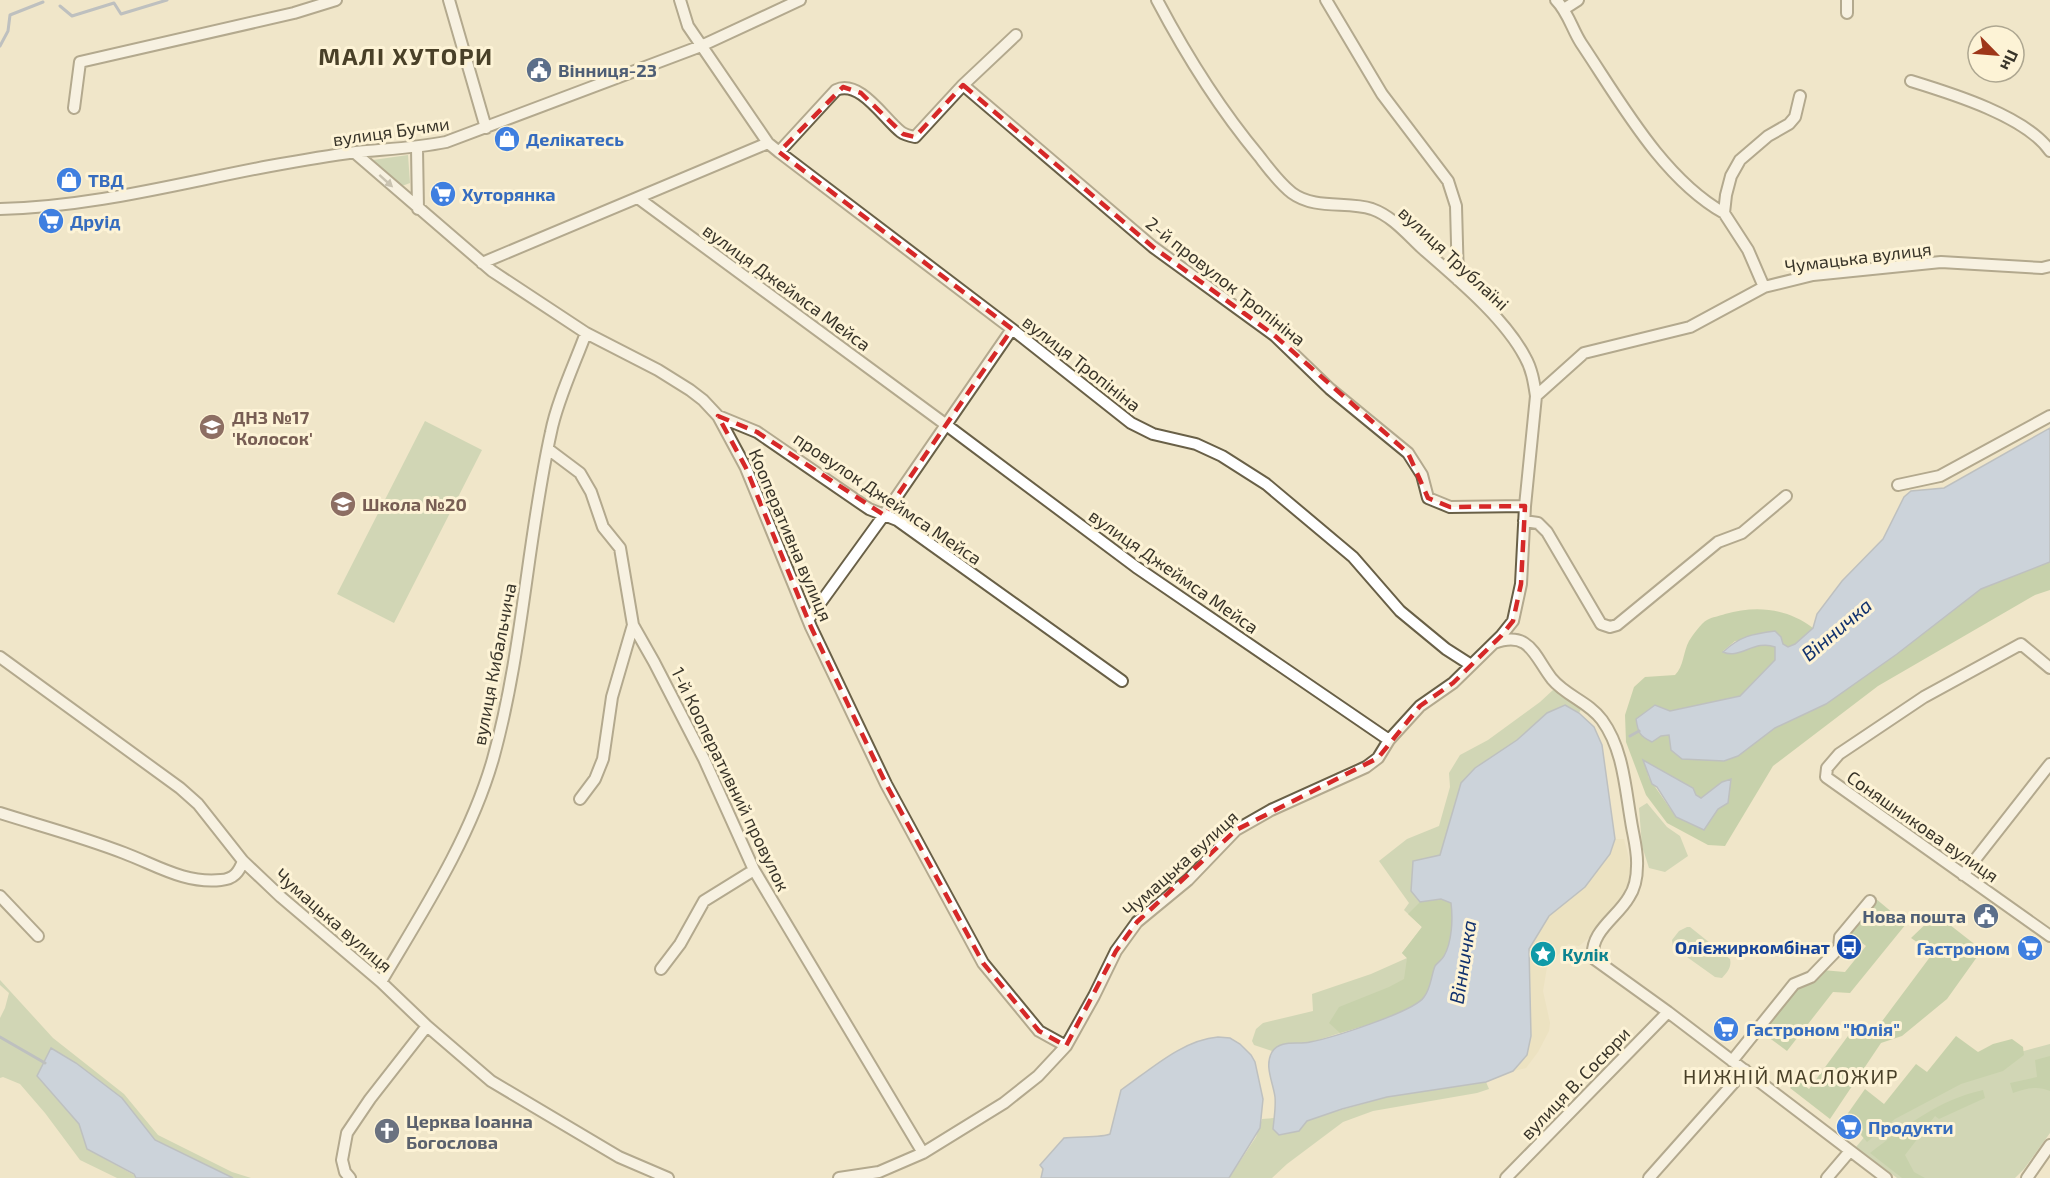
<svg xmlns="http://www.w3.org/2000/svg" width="2050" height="1178" font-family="'Exo 2',sans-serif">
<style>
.green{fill:#aac49e}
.forest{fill:#96b987;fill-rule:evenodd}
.sand{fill:#e6ddb8}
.water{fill:#9fbcf0;stroke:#8093b4;stroke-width:1.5}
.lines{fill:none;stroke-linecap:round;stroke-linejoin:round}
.stream{stroke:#8093b4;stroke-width:3}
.minor-casing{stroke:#696047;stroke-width:14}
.minor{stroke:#fff;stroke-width:10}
.oneway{fill:#9c9a94}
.marked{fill:none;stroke:#d62828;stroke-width:4.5;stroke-dasharray:12 8;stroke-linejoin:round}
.labels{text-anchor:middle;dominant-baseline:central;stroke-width:6;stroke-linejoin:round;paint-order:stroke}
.service-label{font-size:18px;font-weight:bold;fill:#4e5e75;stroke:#fdf3d6;text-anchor:start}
.street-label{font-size:18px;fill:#383429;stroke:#fdf3d6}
.shop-label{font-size:18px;font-weight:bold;fill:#366cbe;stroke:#fdf3d6;text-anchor:start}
.education-label{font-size:18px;font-weight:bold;fill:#785e54;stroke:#fdf3d6;text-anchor:start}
.transit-label{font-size:18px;font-weight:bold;fill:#164399;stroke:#fdf3d6;text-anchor:end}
.culture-label{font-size:18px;font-weight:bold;fill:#0d838f;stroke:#fdf3d6;text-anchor:start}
.worship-label{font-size:18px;font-weight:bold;fill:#5b616d;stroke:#fdf3d6;text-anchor:start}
.water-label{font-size:20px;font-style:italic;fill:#12326e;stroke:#fdf3d6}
.neighbourhood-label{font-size:20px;letter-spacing:1.5px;fill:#494028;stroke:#fdf3d6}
.district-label{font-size:24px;font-weight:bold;letter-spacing:1.5px;fill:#494028;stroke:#fdf3d6}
</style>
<rect width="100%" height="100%" fill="#f0e6c9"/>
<path class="green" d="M408,155L410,183L402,186L373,160Z
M425,421L482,450L394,623L337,594Z
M1554,681L1584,704L1579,713L1565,705L1547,713L1517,740L1461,783L1440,855L1453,923L1371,1023L1309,1043L1282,1044L1272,1051L1254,1045L1252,1041L1256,1029L1263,1023L1313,1011L1312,994L1371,974L1407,958L1402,953L1422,927L1404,910L1409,903L1379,861L1407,839L1439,826L1450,787L1449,773L1460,755L1488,740L1540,702L1553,690Z
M1647,803L1667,827L1680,836L1688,856L1665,872L1649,868L1642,846L1639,808Z
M1687,927H1690L1730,959C1732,967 1727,973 1722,978L1715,977L1673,947L1672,940L1679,931Z
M0,980L53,1038L124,1094L158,1135L232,1172L251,1178H233L155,1140L122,1098L37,1076L79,1124L87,1149L134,1175L136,1178H117L80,1160L45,1113L20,1084L3,1077L0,1078V1018L5,1008L9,993L0,985Z
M2050,1044V1133L2024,1169L2015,1178H1897L1856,1147L1891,1105L1935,1075Z
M1486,1082L1489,1089L1477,1093L1373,1111L1343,1122L1287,1164L1272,1178H1229L1256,1137L1262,1119L1274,1118L1273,1129L1387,1097Z"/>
<path class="forest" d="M2050,562V590L2035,595L1878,686L1773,766L1725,846L1708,845L1667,823L1646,795L1626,742L1625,715L1634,687L1645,677L1675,675C1684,666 1683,652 1689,641C1693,635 1701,623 1707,620C1712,617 1720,616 1725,614C1756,605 1787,608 1813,628L1795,644L1788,647L1783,644L1781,637L1735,641L1723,651C1743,655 1757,640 1775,647V660L1740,696L1670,711L1661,736L1669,735L1704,759L1724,761L1737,756L1775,728L1826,704L1897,654L1981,589ZM1644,761L1701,798L1722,782L1704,830L1676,817L1649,778Z
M1875,898L1906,924L1850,993L1833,992L1787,1051L1760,1031L1796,986L1822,970L1845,972L1866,946L1848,932Z
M1441,899L1451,903C1453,919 1453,942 1444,957C1442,960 1437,963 1435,967C1431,976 1431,989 1424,997C1410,1016 1362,1026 1340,1033L1329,1023L1339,1007L1389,987L1404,979L1407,958L1402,953L1422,927L1408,914L1420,902Z
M1936,914L1982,950L1947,999L1902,1036L1881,1043L1830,1119L1790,1088L1797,1080L1809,1089L1856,1025L1871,1036L1933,953L1911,938Z
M1956,1036L1978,1052L1993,1044L2012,1039L2023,1047L2024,1055L2003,1071L1961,1084L1895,1119L1867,1142L1861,1135L1863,1129L1846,1116L1865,1089L1884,1104L1916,1064L1927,1072Z
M2050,1056V1091C2037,1085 2025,1089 2013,1093L2010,1083L2037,1077L2035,1060Z
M1983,1090L1985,1098L1939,1119L1935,1116L1905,1155L1914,1172L1925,1178H1902L1870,1153C1904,1127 1940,1099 1983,1090Z"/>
<path class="sand" d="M1615,839H1624C1627,852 1632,866 1631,880C1629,901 1595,934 1579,946L1568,944L1547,967L1543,991L1550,1023L1549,1031L1538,1052L1526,1068L1513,1071L1527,1055L1529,949L1549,916L1585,887L1610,854Z"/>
<path class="water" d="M2050,428V562L1981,589L1897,654L1826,704L1775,728L1738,756L1724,761L1682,759L1671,750L1669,735L1661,736L1652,742C1639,736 1638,732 1636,719L1655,705L1670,711L1740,696L1775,660V647C1755,639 1739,660 1723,652C1740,636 1752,634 1775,631L1781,637L1783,644L1788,647L1795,644L1813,628L1817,614L1842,581L1883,539L1904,497L1911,491L1944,488Z
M1565,705L1579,713L1594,727L1602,745L1615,839L1610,854L1585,887L1549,916L1529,949L1531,1036L1527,1055L1513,1071L1486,1082L1387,1097L1342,1109L1307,1121L1299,1131L1279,1135L1273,1129C1274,1118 1276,1107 1275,1097C1273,1082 1264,1066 1272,1052C1280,1039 1298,1045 1310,1042C1331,1038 1414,1012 1424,997C1431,988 1431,976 1435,966C1437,963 1442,960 1444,956C1452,942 1453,919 1451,903L1441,899L1420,902L1411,891L1413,861L1440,855L1461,783L1475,768L1517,740L1547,713Z
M1643,760L1693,788L1696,795L1701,798L1722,782L1731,779L1728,803L1718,809L1704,830L1676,817L1657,787L1652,784Z
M1218,1037L1230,1038L1240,1044L1251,1055L1255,1062L1263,1099L1260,1128L1229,1178H1041L1043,1169L1040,1165L1064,1138C1076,1136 1103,1138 1110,1134L1121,1090C1150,1070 1182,1040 1218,1037Z
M51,1048L76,1063L122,1098L155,1140L233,1178H136L134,1174L87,1149L79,1124L37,1076Z"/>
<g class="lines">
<path class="stream" d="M60,6L72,16L114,3L121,14L167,0
M0,46L8,31L10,15L43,2
M1630,736L1639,731
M0,1037L45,1063"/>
<g class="minor-casing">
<path id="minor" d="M449,0L486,128
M680,0L688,26L768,143L779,152L1012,329L1131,423L1153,434L1196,444L1222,456L1266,484L1353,557L1400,611L1446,649L1471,665
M1157,0C1186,55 1219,108 1259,156C1269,169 1279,183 1292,193C1315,210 1347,201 1372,209C1392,216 1407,234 1422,248C1456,278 1504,317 1525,357C1532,369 1534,383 1536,396
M1326,0L1382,94L1448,181L1456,206L1458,280
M1556,0C1568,12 1572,29 1581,43C1620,101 1662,178 1724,213
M1847,0V13
M1564,9L1578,0
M1911,81C1950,93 2026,116 2050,151
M963,85L1153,247L1274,335L1330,389L1408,453L1422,475L1428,498L1450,507L1525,506
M74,108L80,62L294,13L336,0
M417,148L418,209
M779,152L836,90C860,79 884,119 901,132C905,135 910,136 915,137L963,85L1016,35
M355,153L492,271L586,333L658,370L690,390L703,400L718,416L746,468L811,627L886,784L983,963L1039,1031L1066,1046
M638,198L945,424L1136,567L1389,740
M0,209C92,207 180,183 270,166C298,161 327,156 356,152C386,149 416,148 446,142L701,46L800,0
M482,263L768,143
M1764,287L1748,250L1724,213L1726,195L1731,176L1740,160L1768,136L1789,124L1795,117L1800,96
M718,416L757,432L869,509L897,520L1122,681
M548,449L580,473L591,492L603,527L620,548L633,625L654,662L704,759L754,870L923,1153
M1898,485L1940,476L2050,416
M1524,521L1538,523L1547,532L1601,624L1610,627L1617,625L1718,542L1742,533L1786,496
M808,620L884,515L1012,329
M1494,643C1530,630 1534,656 1552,679C1566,696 1589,702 1602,720C1623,749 1625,786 1631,821C1633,835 1638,851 1637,866C1637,877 1635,888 1629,897C1617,918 1590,931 1593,958L1668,1012L1886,1178
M0,657L180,788L198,804L243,861L281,897L381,982L427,1026L491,1081L619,1157L668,1178
M2050,668L2021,644L1924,697L1839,754L1827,768L1826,777L2050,936
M580,799L595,779L603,759L612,697L633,625
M0,813C41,826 83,837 124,853C156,865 185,884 221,880C234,879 239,872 243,861
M1963,875L2050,764
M0,896L38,936
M661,969L680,944L704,901L754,870
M381,982C423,911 470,839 493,759C523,651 527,540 551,432C557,401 575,363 586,333
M1732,1061L1794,984L1811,977L1839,948L1840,937L1870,901
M350,1178L345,1172L342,1160L347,1133L370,1099L427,1026
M839,1178L879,1172L923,1153L1004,1103L1038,1076L1066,1046L1094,996L1116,951L1137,922L1188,880L1236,830L1271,810L1366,767L1378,758L1389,740L1420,706L1453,683L1501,636L1513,621L1521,584L1525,506L1536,396L1584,353L1690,327L1764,287L1813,275L1941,262L2042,268L2050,266
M1506,1178L1668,1012
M1649,1178L1745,1070
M1827,1178L1850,1151
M2027,1178L2050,1145"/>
</g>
<use href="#minor" class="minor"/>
</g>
<defs><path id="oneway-solid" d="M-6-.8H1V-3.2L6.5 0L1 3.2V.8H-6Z" transform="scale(1.5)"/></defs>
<use class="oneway" href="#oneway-solid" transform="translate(386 181) rotate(42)"/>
<path d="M0 0H2050V1178H0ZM963,85L1153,247L1274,335L1408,453L1428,498L1450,507L1525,506L1521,584L1513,621L1501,636L1453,683L1420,706L1378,758L1236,830L1137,922L1116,951L1066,1046L1039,1031L983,963L886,784L811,627L746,468L718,416L757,432L884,515L1012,329L779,152L843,87L861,93L903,134L915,137Z" fill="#f0e6c9" fill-opacity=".55" fill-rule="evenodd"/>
<path class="marked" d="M963,85L1153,247L1274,335L1408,453L1428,498L1450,507L1525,506L1521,584L1513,621L1501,636L1453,683L1420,706L1378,758L1236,830L1137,922L1116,951L1066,1046L1039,1031L983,963L886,784L811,627L746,468L718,416L757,432L884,515L1012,329L779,152L843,87L861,93L903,134L915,137Z"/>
<defs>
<g id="civic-disc" transform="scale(1.35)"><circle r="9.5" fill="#5c6f8a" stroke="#fdf3d6"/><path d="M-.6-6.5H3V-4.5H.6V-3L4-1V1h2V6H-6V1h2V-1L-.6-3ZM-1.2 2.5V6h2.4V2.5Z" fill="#fff"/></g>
<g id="shop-disc" transform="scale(1.35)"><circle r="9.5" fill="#3f7fe0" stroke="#fdf3d6"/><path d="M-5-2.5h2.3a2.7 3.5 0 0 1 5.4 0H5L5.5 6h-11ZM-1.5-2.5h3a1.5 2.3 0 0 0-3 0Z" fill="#fff"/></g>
<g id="supermarket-disc" transform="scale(1.35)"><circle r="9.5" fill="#3f7fe0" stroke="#fdf3d6"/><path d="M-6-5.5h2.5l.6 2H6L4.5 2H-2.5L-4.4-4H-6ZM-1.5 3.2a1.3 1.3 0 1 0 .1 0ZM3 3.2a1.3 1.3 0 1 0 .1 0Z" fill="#fff"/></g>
<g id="school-disc" transform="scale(1.35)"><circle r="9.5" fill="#8d6e63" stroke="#fdf3d6"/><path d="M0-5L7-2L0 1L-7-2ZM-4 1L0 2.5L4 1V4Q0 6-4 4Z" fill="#fff"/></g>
<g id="bus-disc" transform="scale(1.35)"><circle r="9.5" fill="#1a4fb4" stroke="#fdf3d6"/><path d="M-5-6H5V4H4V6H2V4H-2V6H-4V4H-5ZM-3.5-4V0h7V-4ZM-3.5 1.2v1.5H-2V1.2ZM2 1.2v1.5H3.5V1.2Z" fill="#fff"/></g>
<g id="sight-disc" transform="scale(1.35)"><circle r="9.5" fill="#0f9aa8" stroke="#fdf3d6"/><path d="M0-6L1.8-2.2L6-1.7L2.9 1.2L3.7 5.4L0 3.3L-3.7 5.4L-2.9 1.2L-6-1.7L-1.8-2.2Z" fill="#fff"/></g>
<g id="church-disc" transform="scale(1.35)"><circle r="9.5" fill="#6b7280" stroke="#fdf3d6"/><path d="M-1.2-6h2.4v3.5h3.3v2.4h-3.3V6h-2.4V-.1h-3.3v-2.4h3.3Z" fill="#fff"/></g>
</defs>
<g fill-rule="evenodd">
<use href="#civic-disc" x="539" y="70"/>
<use href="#shop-disc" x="507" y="139"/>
<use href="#shop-disc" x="69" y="180"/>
<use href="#supermarket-disc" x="443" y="194"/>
<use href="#supermarket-disc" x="51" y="221"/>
<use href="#school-disc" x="212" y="427"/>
<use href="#school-disc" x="343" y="504"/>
<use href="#civic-disc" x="1986" y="916"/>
<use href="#bus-disc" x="1849" y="947"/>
<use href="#supermarket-disc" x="2030" y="948"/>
<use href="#sight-disc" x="1543" y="954"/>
<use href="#supermarket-disc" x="1726" y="1029"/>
<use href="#supermarket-disc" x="1849" y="1127"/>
<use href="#church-disc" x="387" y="1131"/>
</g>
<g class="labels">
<g class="service-label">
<text x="558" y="70">Вінниця-23</text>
<text x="1966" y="916" text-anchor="end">Нова пошта</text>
</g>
<g class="street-label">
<text transform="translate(391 131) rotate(-8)">вулиця Бучми</text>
<text transform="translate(1858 257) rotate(-7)">Чумацька вулиця</text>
<text transform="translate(1454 258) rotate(43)">вулиця Трублаїні</text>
<text transform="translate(1226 281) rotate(38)">2-й провулок Тропініна</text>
<text transform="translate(787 287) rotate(36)">вулиця Джеймса Мейса</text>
<text transform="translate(1082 363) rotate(38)">вулиця Тропініна</text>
<text transform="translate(888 498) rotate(34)">провулок Джеймса Мейса</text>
<text transform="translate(791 535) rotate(67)">Кооперативна вулиця</text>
<text transform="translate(1174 571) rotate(35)">вулиця Джеймса Мейса</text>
<text transform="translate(494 664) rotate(-79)">вулиця Кибальчича</text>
<text transform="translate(731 779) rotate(64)">1-й Кооперативний провулок</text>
<text transform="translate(1923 826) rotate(35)">Соняшникова вулиця</text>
<text transform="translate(1180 863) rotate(-42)">Чумацька вулиця</text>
<text transform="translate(334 920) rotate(41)">Чумацька вулиця</text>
<text transform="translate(1575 1083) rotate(-46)">вулиця В. Сосюри</text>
</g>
<g class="shop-label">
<text x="526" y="139">Делікатесь</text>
<text x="88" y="180">ТВД</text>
<text x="462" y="194">Хуторянка</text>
<text x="70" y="221">Друід</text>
<text x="2010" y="948" text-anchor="end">Гастроном</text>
<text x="1746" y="1029">Гастроном "Юлія"</text>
<text x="1868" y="1127">Продукти</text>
</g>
<g class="education-label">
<text x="232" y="417">ДНЗ №17<tspan x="232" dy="21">'Колосок'</tspan></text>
<text x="362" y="504">Школа №20</text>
</g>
<g class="transit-label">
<text x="1830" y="947">Олієжиркомбінат</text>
</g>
<g class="culture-label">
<text x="1562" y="954">Кулік</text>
</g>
<g class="worship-label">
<text x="406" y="1121">Церква Іоанна<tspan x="406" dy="21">Богослова</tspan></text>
</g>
<g class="water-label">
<text transform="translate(1836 629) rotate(-40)">Вінничка</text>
<text transform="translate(1462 962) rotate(-81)">Вінничка</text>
</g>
<g class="neighbourhood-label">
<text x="1791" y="1076">НИЖНІЙ МАСЛОЖИР</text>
</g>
<g class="district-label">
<text x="406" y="55">МАЛІ ХУТОРИ</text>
</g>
</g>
<g transform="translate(1996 54) rotate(115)"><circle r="28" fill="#fdf3d6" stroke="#aea791" stroke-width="1.5"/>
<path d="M0-4.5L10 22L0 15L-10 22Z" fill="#9e3619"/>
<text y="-9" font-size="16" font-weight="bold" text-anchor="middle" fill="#383429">Пн</text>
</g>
</svg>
